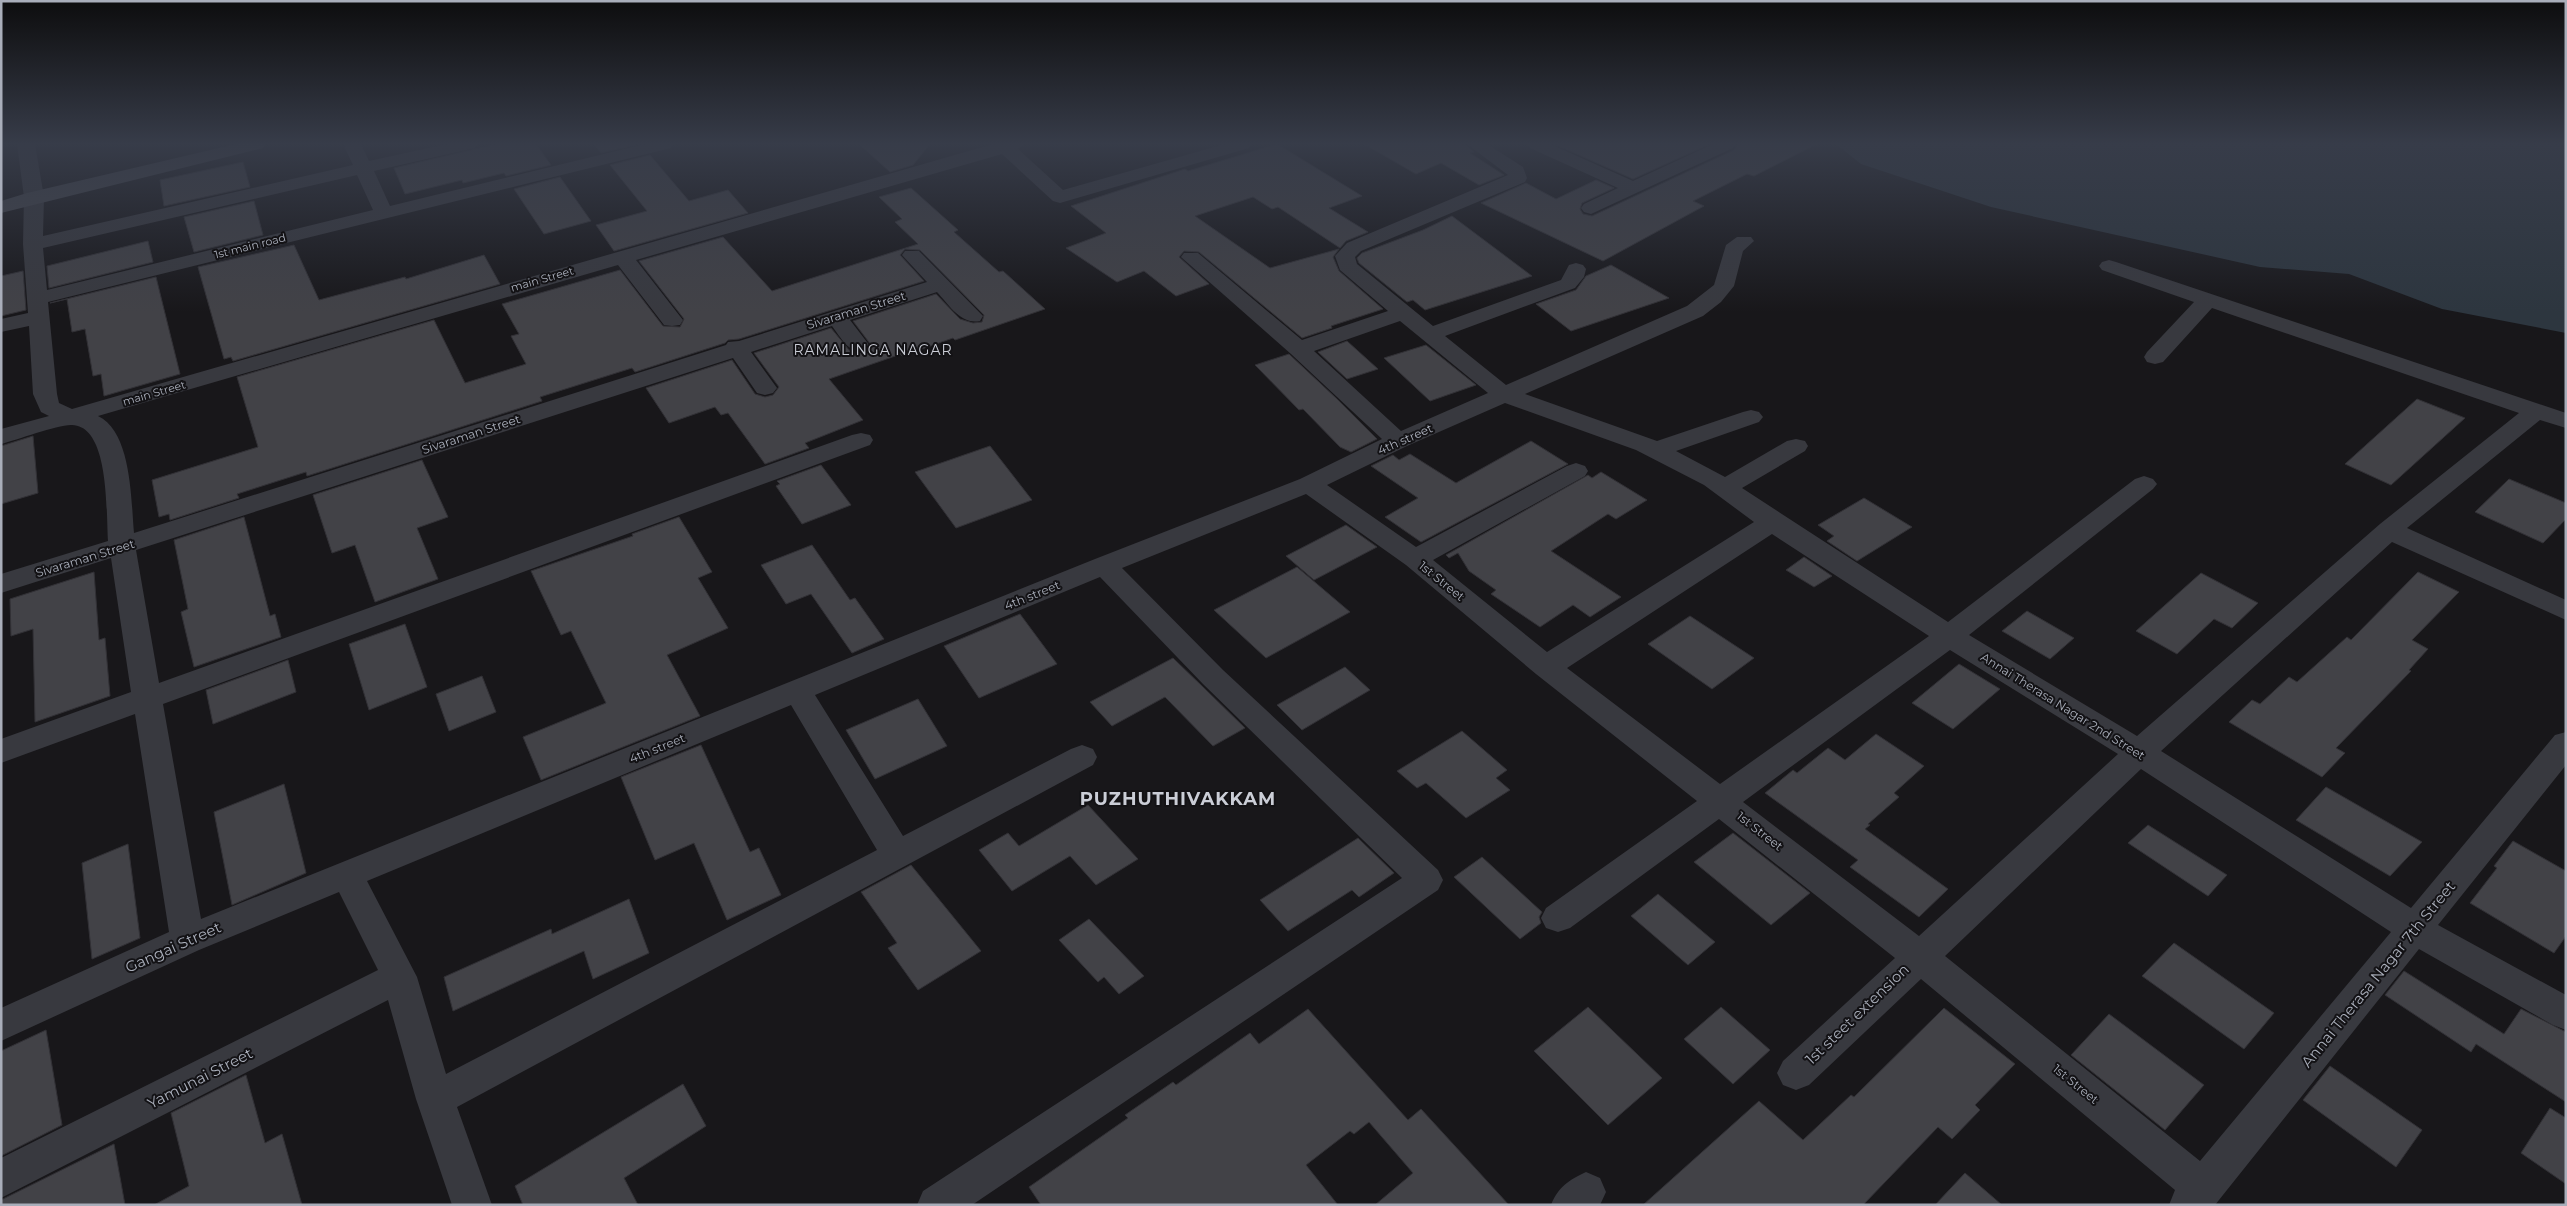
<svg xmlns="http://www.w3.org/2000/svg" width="2567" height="1206" font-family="Montserrat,sans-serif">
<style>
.water{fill:#2d363f}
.building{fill:#424247;stroke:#323136}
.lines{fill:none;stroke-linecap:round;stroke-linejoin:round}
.street{fill:#38393f;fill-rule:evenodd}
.secondary{fill:#46484f;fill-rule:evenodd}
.labels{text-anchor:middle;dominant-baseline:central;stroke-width:4;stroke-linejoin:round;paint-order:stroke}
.far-street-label{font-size:11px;fill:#a9aeba;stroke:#131215}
.street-label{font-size:12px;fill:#a9aeba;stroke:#131215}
.neighbourhood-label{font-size:14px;letter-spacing:1px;fill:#cacdd6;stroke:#131215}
.near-street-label{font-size:15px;fill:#a9aeba;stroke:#131215}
.district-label{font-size:18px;font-weight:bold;letter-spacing:1px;fill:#cacdd6;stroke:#131215}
</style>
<rect width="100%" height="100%" fill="#18171a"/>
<path class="water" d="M1836,144H2566V333L2442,309L2349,274L2260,267L1991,207L1861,164Z"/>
<path class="building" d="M496,144H536L551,165L506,176L504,173L463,183L462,180L405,194L394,168Z
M594,144H639L601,153Z
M859,144H930L913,165L890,172Z
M1277,144L1362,196L1329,208L1368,232L1346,241L1340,248L1278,207L1272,209L1253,197L1195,216L1270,268L1339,249L1333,257L1339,271L1383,309L1331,326L1332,328L1302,338L1199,252L1184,251L1179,257L1209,284L1176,296L1144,271L1117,282L1066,248L1106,233L1071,206L1185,169L1188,171Z
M1364,144H1465L1474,152L1470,153L1504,175L1479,185L1441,163L1416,174Z
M1554,144H1710L1633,179Z
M1738,144H1817L1754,176L1747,174L1693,201L1704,206L1603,261L1481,203L1526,183L1556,199L1596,180L1614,188L1582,203L1580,209L1583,214L1592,216L1734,150Z
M650,155L689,201L728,190L748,213L614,251L596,225L647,211L610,165Z
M243,162L250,187L164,206L160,180Z
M560,177L591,221L544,234L514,189Z
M911,188L958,230L954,232L999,272L1003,271L1045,309L955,340L953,338L902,356L901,354L829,379L863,420L805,443L809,448L765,464L728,413L721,415L715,407L669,423L646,388L732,360L755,394L765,397L773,395L779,387L754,353L831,328L849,350L867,353L871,345L853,321L936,294L960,319L973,323L982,322L984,315L920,250L905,249L900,255L924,281L739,339L728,340L725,343L635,372L632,368L540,397L542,401L414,442L307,476L306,472L237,494L239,498L170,520L169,514L159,517L152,480L258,447L237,377L434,320L465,383L526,364L511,336L519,334L502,304L620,270L663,326L680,327L684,319L639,261L723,237L772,291L918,244L895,222L902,219L879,197Z
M254,201L263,235L194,252L184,217Z
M1452,216L1532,276L1425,310L1413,300L1407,302L1359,263L1357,258L1362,253L1423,230Z
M148,241L153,262L49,288L47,266Z
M294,245L319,300L405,277L406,279L484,255L500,284L233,361L231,357L224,359L198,267Z
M1611,265L1669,298L1571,331L1536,304L1576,290L1586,276Z
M23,271L26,310L1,316V276Z
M156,277L180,374L104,396L101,374L93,376L85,329L72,332L67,299L50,303Z
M1347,341L1378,369L1347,379L1318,352Z
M1426,345L1476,385L1430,401L1384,358Z
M1289,354L1336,398L1377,439L1351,452L1340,447L1303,409L1299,410L1255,365Z
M2417,399L2465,418L2391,485L2345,464Z
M33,436L38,493L1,504V446Z
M1531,441L1568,464L1421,542L1385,517L1418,498L1371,466L1393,455L1399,460L1410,454L1456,483Z
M990,446L1032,500L956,528L915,472Z
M422,460L448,517L417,528L438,579L375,602L355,545L332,553L313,495Z
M821,465L851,505L802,524L776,486L780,484L777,481Z
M1601,472L1647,500L1616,519L1608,514L1551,551L1621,597L1590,617L1573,605L1540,627L1491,594L1496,590L1469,571L1458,553L1449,558L1446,555L1588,475L1592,478Z
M2509,479L2566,503V519L2543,543L2475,512Z
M1864,498L1912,527L1857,561L1827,541L1834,536L1818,525Z
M244,517L270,616L275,614L281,637L194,667L181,612L188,609L174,540Z
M679,517L712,572L698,578L728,628L667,655L700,716L541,780L523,737L606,703L571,631L561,635L531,571L633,536L632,534Z
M1346,525L1377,547L1314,580L1286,556Z
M812,545L850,600L855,598L884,639L852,653L811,594L786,604L761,565Z
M1804,557L1832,576L1814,587L1786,570Z
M1297,567L1350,612L1266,658L1214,610Z
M94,572L99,640L105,638L110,696L35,722L33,629L11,636L10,599Z
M2418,572L2459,592L2412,640L2428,649L2409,670L2411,671L2336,748L2345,753L2322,777L2229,722L2252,700L2260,704L2289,677L2297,682L2347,637L2351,640Z
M2201,573L2258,603L2232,628L2214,619L2177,654L2136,631Z
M2027,611L2074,638L2050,659L2002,631Z
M1020,614L1057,664L979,698L944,646Z
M1690,616L1754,658L1712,689L1648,644Z
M405,624L427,687L369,710L349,644Z
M1173,658L1202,686L1245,728L1213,746L1165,697L1112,726L1090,702Z
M288,660L296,692L213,724L206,690Z
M1959,664L2000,689L1953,729L1912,703Z
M1345,667L1370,690L1302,730L1277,705Z
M482,676L496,712L449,731L436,694Z
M918,699L947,746L875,779L846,730Z
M1462,731L1507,770L1496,778L1510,790L1466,818L1426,783L1417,788L1397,771Z
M1876,734L1924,766L1894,793L1899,797L1868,824L1870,825L1865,829L1948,889L1919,917L1850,867L1858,860L1765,793L1793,770L1797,773L1828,748L1845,760Z
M701,745L750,852L759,848L781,895L727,920L694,843L655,860L621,777Z
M284,784L306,873L232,905L214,812Z
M2326,787L2422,842L2390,876L2296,820Z
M1088,805L1138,859L1096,885L1070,856L1012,891L979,850L1008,833L1019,846Z
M2148,825L2227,875L2208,896L2128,843Z
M1733,833L1810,893L1771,925L1694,862Z
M1358,838L1394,873L1359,897L1352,890L1288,931L1260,900Z
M2513,841L2566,871V936L2554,953L2470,903L2497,868L2494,866Z
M128,844L140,938L92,959L82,863Z
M1482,857L1542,912L1539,917L1541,923L1520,939L1454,877Z
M911,865L981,951L918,990L888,948L897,943L861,892Z
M1658,894L1715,942L1688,965L1631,916Z
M629,899L649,953L593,979L584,951L453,1011L444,977L551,929L552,934Z
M1089,919L1144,976L1119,994L1104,977L1098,982L1059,940Z
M2174,943L2274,1013L2244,1049L2142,976Z
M2404,971L2504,1034L2521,1009L2566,1032V1102L2476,1044L2471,1052L2385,995Z
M1588,1007L1662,1078L1608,1125L1534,1051Z
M1721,1007L1770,1050L1733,1084L1684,1039Z
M1944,1008L2015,1064L1975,1105L1980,1110L1952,1139L1938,1127L1863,1205H1643L1759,1101L1803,1140L1851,1095L1854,1097Z
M1308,1009L1408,1120L1421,1109L1509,1205H1375L1413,1173L1369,1122L1354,1134L1350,1131L1306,1165L1338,1205H1041L1029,1187L1128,1118L1125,1115L1173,1082L1176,1085L1250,1033L1259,1044Z
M2109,1014L2204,1085L2165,1130L2071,1055Z
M46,1030L62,1125L1,1156V1051Z
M2330,1066L2422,1130L2396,1167L2303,1100Z
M246,1075L265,1143L282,1134L302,1205H154L189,1186L171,1113Z
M683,1084L706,1126L624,1178L638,1205H523L515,1186Z
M2550,1108L2566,1118V1184L2521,1153Z
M114,1144L125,1205H1V1200Z
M1965,1173L2002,1205H1935Z"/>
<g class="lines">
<path class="street" d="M17,144H35L44,197L43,236L353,165L343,144H361L369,161L447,144H478L475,148L374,171L390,206L645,144H674L671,148L48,302L57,394L59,403L72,409L993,144H1024L1018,149L1063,190L1225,144H1252L1249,148L1060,203L1053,201L1002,154L636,260L683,320L680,325L672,326L664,325L618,265L98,416C132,432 131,501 134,533L726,345L728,342L739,341L927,282L902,255L905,251H919L983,316L980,321C961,325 949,305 937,292L850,320L870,346L867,351C849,355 842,339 832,326L751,352L777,388L773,393L765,395L757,393L733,358L136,550L159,683L852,435L861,433L870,435L873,440L870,445L163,704L201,919L1095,559L1300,479L1382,439L1291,354L1181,257L1184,253H1198L1302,340L1388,311L1340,270L1335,256L1347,243L1508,175L1467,144H1487L1523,167L1527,178L1525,182L1361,251L1355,257L1357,264L1433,326L1561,280L1569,265L1576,263L1583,265L1586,269L1584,277L1575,288L1445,336L1506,385L1687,306L1714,285L1726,245L1737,237H1751L1754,241L1743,251L1734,286L1721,302L1703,316L1525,394L1657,441L1743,412L1751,410L1759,412L1763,417L1759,422L1676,451L1725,477L1787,441L1796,439L1805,441L1808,446L1805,451L1742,488L1948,622L2135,479L2144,476L2153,479L2157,484L2153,489L1969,635L2137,736L2380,524L2519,413L2212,308L2163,362L2155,364L2147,362L2144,357L2147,352L2194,302L2102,270L2099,266L2102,262L2109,260L2116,262L2566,413V428L2540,420L2407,528L2566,600V620L2392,542L2161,751L2411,908L2555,735L2566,732V765L2438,925L2566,995V1030L2553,1025L2419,949L2215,1205H2169L2175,1190L1921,979L1809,1085L1796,1090L1783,1085L1777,1073L1783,1061L1895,958L1719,819L1570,928L1558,932L1546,928L1541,918L1546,908L1697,801L1536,674L1406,565L1306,494L1122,568L1223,670L1438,870L1443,880L1438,890L972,1205H917L923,1191L1402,878L1203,684L1100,577L815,695L903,836L1071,749L1082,745L1093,749L1097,757L1093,765L457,1107L492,1205H452L416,1099L388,1000L1,1198V1158L378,970L339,892L199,950L1,1041V1008L169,932L135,714L1,763V739L131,692L111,558L1,593V574L108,541C106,513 110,426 72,425C59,424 17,440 1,444V429L49,416L41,412L33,394L29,326L1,332V319L28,313L23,244L24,197ZM357,175L373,210L47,290L43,248ZM1400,321L1488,393L1401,431L1314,351ZM1505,403L1636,450L1704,485L1754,522L1547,652L1433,560L1585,476L1588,471L1585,466L1576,463L1567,466L1416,547L1327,485L1407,446ZM1772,534L1929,636L1720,784L1567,668ZM1950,650L2118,754L1919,936L1743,802ZM791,705L877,850L446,1074L417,977L367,881ZM2141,769L2391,932L2200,1161L1945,956Z
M1527,144H1550L1633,181L1713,144H1736L1733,148L1591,214L1584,212L1581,208L1584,204L1618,188L1530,148Z
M1586,1172L1600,1178L1606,1192L1600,1205H1551C1558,1187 1569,1180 1586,1172Z"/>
<path class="secondary" d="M236,144H266L263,148L1,213V201L27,193Z"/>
</g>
<linearGradient id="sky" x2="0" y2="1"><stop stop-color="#0d0d0e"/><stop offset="0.46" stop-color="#373c49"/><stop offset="1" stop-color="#373c49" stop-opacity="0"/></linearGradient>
<rect width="2567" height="312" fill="url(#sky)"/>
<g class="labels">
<g class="far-street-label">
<text transform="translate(250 246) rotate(-14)">1st main road</text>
<text transform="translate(542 279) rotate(-16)">main Street</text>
<text transform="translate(154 393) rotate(-16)">main Street</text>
</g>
<g class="street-label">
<text transform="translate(856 310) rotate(-17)">Sivaraman Street</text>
<text transform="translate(471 434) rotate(-18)">Sivaraman Street</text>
<text transform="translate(1405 439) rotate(-24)">4th street</text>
<text transform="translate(85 558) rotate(-17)">Sivaraman Street</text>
<text transform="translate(1442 581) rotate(39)">1st Street</text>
<text transform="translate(1032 595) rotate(-22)">4th street</text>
<text transform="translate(2063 706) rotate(32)">Annai Therasa Nagar 2nd Street</text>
<text transform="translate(657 748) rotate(-22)">4th street</text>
<text transform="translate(1760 831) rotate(38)">1st Street</text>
<text transform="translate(2076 1084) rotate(39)">1st Street</text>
</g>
<g class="neighbourhood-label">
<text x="873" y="350">RAMALINGA NAGAR</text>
</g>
<g class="near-street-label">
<text transform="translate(173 947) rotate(-24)">Gangai Street</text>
<text transform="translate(2378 974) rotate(-51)">Annai Therasa Nagar 7th Street</text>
<text transform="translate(1857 1014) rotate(-44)">1st steet extension</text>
<text transform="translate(200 1078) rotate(-27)">Yamunai Street</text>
</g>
<g class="district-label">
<text x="1178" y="799">PUZHUTHIVAKKAM</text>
</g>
</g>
<rect width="2567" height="1206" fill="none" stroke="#a9aeba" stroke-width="5"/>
</svg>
